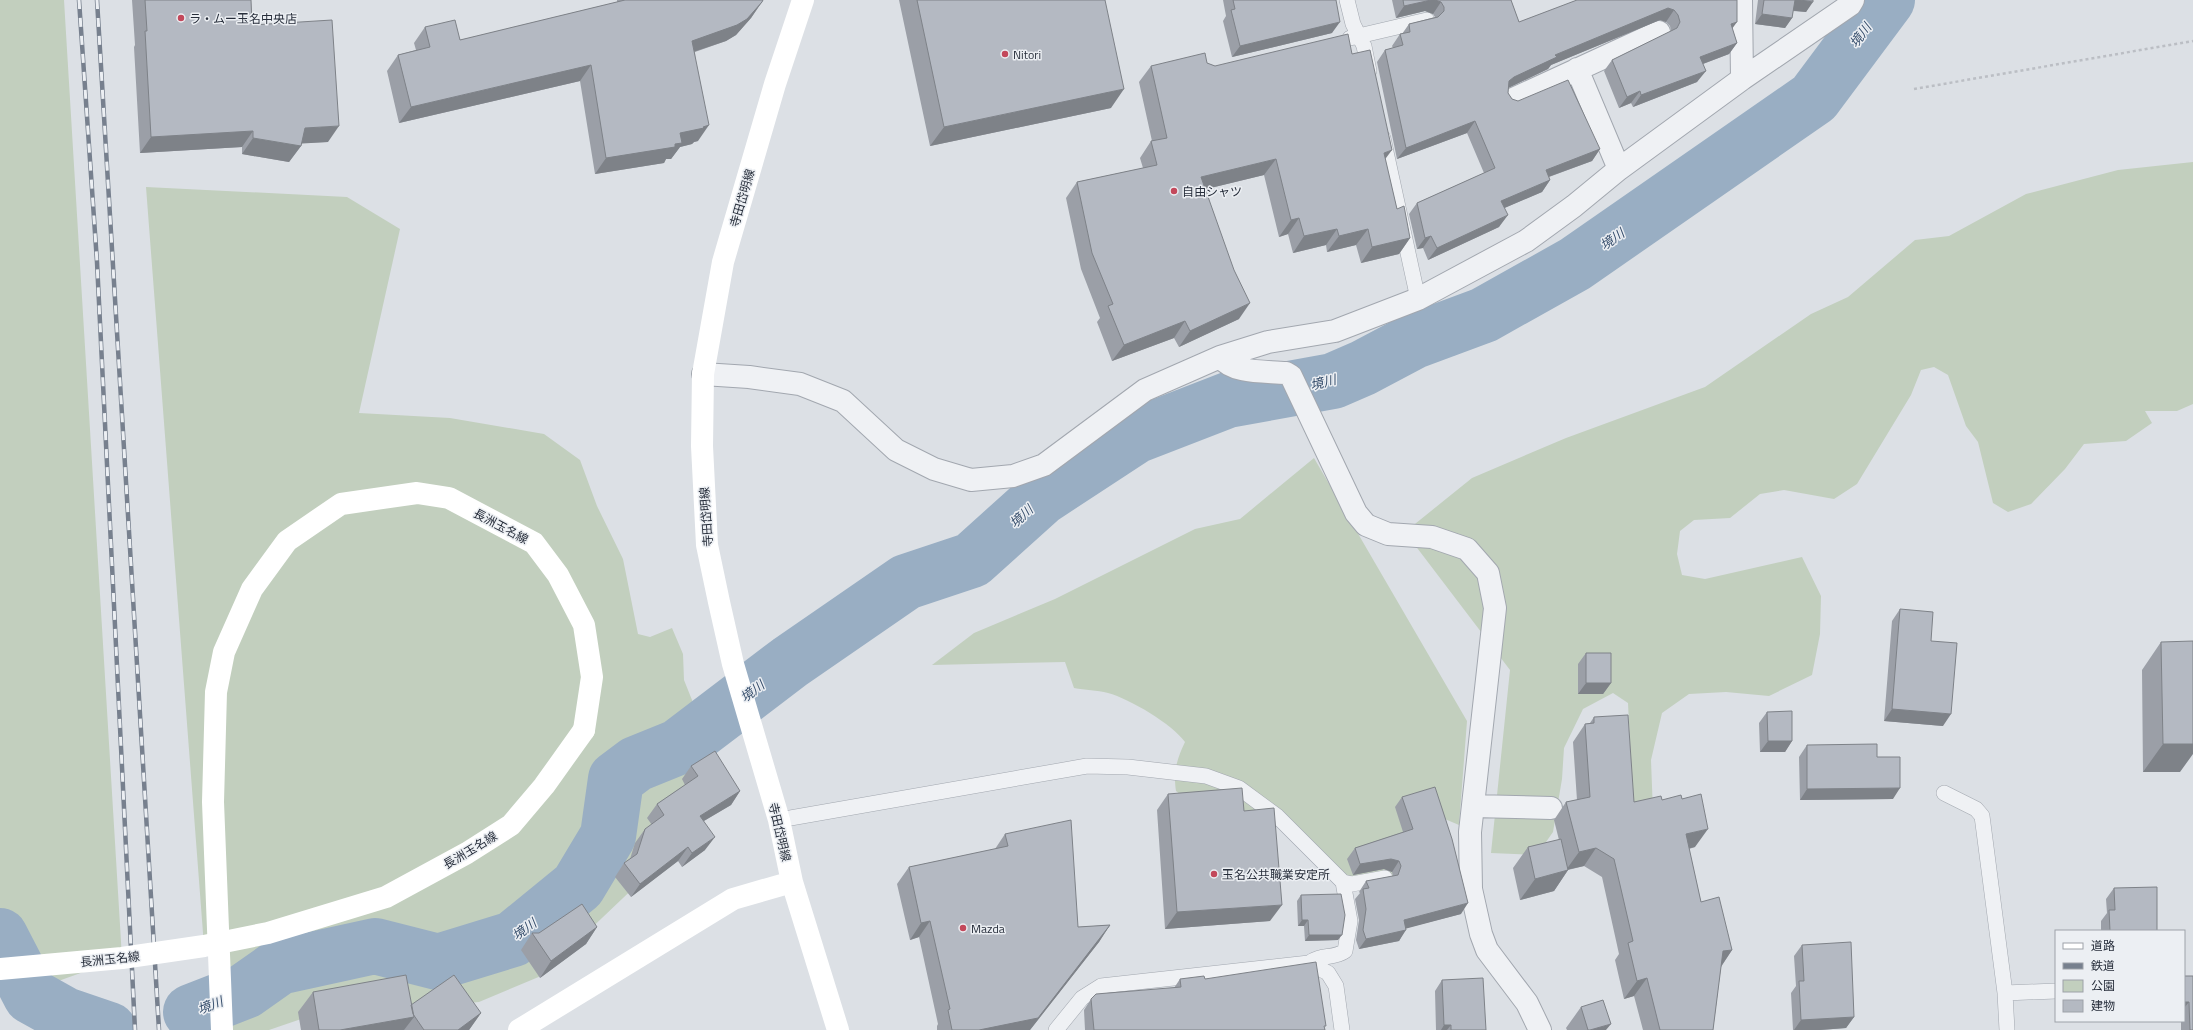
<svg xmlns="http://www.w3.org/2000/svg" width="2193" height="1030" font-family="'Titillium Web','Noto Sans JP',sans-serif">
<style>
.green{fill:#c2cfbe}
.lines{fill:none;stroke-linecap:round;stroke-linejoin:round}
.river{stroke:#99aec3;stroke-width:56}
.service-casing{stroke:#a2a7af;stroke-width:16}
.minor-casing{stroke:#a2a7af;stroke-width:24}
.path{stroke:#bbbec4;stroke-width:2.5;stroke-dasharray:3 3;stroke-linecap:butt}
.service{stroke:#eff1f4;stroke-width:15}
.minor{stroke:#eff1f4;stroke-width:22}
.secondary{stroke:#fff;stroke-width:22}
.rail-casing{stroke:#77808e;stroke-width:4.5}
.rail{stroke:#eceff3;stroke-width:3;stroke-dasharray:9;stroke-linecap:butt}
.secondary-bridge{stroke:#fff;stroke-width:22}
.wall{fill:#9b9fa7}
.shaded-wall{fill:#7e8288}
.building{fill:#b4b9c2;stroke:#7e8288}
.poi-dot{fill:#c3485b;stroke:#eceff3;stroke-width:1.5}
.labels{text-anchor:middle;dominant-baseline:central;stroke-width:3;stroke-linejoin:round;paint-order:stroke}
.poi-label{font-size:12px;fill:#272e3b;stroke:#eceff3;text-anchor:start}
.street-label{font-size:12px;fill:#272e3b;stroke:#eceff3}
.water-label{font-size:13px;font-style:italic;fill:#354d6b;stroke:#eceff3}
</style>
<rect width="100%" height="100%" fill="#dce0e5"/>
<path class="green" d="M0,0H64L122,958L17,996L0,954Z
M2193,162V404L2177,411H2145L2152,423L2126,441L2084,444L2065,469L2031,504L2008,512L1993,503L1978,442L1966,426L1948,375L1934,367L1921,370L1911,395L1857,484L1834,499L1784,490L1760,494L1730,518L1694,520L1680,531L1677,554L1682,575L1705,579L1802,557L1821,596L1820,634L1812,675L1769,696L1726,692L1689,694L1662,713L1651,760L1653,813L1634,825L1628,703L1613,693L1583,709L1564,748L1562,779L1553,832L1537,855L1491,853L1510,670L1405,532L1472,478L1566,438L1705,387L1811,314L1848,297L1915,240L1949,236L2026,194L2118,170Z
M146,187L347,197L400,229L359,413L450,418L544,434L580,460L597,506L623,559L638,634L650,637L672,628L683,654L684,680L724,780L643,879L541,976L479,1002L365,1014L307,1017L269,1030H222L221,986L204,946Z
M1314,458L1467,721L1459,825L1440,817L1406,888L1344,877L1306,843L1262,817L1242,810L1190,802L1176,791C1173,771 1177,759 1185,742C1172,724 1130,699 1108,693C1097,690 1085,690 1074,688L1065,662L932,665L974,633L1055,599L1195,529L1240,519Z"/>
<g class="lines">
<path class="river" d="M0,936L31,996L65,1015L109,1030
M191,1012L245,991L279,967L375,946L438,962L513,939L578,886L608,836L616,779L636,764L678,747L790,662L906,582L972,560L1042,497L1135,436L1228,400L1333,381L1363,368L1414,341L1484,315L1575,264L1814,98L1887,0"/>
<g class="service-casing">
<path id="service" d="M1347,0L1353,24L1364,46L1369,71
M1350,38L1427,20
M1383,138L1418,299
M1944,793L1976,809L1982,816L2005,993
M779,820L1087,766L1128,767L1206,776L1239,788L1277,816L1343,882L1350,921L1345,951C1334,959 1320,954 1309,963
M1343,882L1352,884L1385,878
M1056,1030L1082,998L1101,986L1309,963L1328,973L1336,986L1342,1030
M2007,1030L2005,993L2056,991"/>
</g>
<g class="minor-casing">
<path id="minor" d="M1741,0L1742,79
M1577,69L1619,169
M1511,100L1659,32
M1220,357C1234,374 1264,371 1286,373L1291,376L1356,513L1366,525L1388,534L1432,537L1467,549L1488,573L1495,608L1470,832L1471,889L1481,934L1487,950L1527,1003L1540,1030
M703,374L749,377L800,384L843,401L896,450L934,469L971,480L1013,476L1044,465L1145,390L1220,357L1268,342L1335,331L1418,299L1526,241L1574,206L1619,169L1742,79L1850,5L1853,0
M1473,806L1551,808"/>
</g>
<path class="path" d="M1914,89L2193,41"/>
<use href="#service" class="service"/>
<use href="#minor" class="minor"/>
<path class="secondary" d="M803,0L775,84L723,262L703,374L702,446L707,545L719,602L733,664L779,820L792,882L838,1030
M222,1030L213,802L216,692L224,652L252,589L287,541L341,504L417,493L449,498L534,543L558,575L584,625L592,677L584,730
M519,1030L733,899L792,882"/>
<g class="rail-casing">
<path id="rail" d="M79,0L97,262L135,1030
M97,0L159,1030"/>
</g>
<use href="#rail" class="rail"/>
<path class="secondary-bridge" d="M0,969L122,958L204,946L268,933L386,897L467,853L511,825L544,786L584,730"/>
</g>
<path class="wall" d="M132,0H251L252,25L328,142L301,143V146L289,162L242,154V147L140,153L134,47L135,45Z
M617,0H763L751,18L736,35L726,41L695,52L698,141L694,142L692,144L680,147L671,159H666L664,163L595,174L580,81L399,123L387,71L398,55L416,50L414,43L425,27L460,40L617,2Z
M899,0H1105L1111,108L930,146Z
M1223,0H1336L1332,33L1232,57L1223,21L1226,16Z
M1392,0H1511L1519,22L1737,0L1732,28L1737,43L1729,54L1703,64L1697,82L1633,107L1631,103L1619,108L1604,71L1612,60L1671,31L1670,26L1666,22L1660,20L1551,65L1548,69L1508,88V93L1512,99L1600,149L1592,161L1549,177L1550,180L1542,192L1504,208L1499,227L1428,260L1423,248L1417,249L1409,214L1417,203L1484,173L1467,133L1397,159L1377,62L1385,50L1393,48L1392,46L1400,34H1402L1409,24L1435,17L1433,14L1425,11L1396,18Z
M1758,0H1813L1806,12L1793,11L1792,18L1785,28L1755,24Z
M1352,54L1385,159L1397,209L1410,238L1399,254L1361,263L1356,245L1327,252L1326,245L1293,253L1288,234L1279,237L1264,175L1206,189L1239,319L1179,347L1174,338L1112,361L1097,322L1100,318L1081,269L1066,198L1077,182L1143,168L1140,158L1151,141H1152L1139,82L1151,66L1207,63L1215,66Z
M1900,609L1931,641L1943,726L1884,721L1892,621Z
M2161,642L2180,772H2143L2142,670Z
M1586,653L1611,683L1603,694H1578V664Z
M1767,712L1792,741L1785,752H1760L1759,723Z
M1594,717L1634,802L1662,800L1682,799L1695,847L1689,849L1701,902L1732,950L1721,967L1713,1030H1643L1634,996L1624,999L1615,960L1619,954L1602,877L1584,866L1568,870L1554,891L1520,900L1513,868L1528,847L1559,840L1554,820L1566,802L1577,800L1573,742L1585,724L1590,723Z
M1807,745L1877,757L1893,799L1800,800L1799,757Z
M691,766L740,791L731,805L704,821L705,850L682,867L678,861L631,897L615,877L624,863L630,859L635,843L645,829L652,825L647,818L657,804L685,785L682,779Z
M1168,794L1244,811L1270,921L1165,929L1157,810Z
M1402,797L1461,914L1406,928L1399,941L1359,949L1356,940L1359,920L1355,899L1360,893L1359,892L1366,881L1393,876L1392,872L1384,869L1353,875L1347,859L1355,848L1403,832L1395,807Z
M1005,834L1078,927L1110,925L1099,942L1030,1030H937V1026L938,1024L919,937L910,940L897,884L909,867L995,849Z
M2114,888L2157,931H2101V921L2107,913L2106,899Z
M1301,895L1338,940L1305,941L1304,926H1298L1297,901Z
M597,927L586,944L540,978L521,950L532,933H539Z
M1802,945L1854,1017L1846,1028L1820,1030H1793L1791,993L1796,986L1794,956Z
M2184,976H2193V1030H2181V1021H2184Z
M1180,979H1205L1324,1028L1325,1030H1085L1084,1010L1091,999L1174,988Z
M1442,980L1486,1030H1436L1435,991Z
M313,992L411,1005L481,1013L469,1030H301L298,1012Z
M1581,1007L1606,1030H1567L1566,1028Z"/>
<path class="shaded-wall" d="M1431,0H1435L1441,2L1433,14L1425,11L1396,18L1404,6Z
M1794,0H1800L1813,2L1806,12L1787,10Z
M762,2L751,18L736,35L726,41L681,56L692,41Z
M1668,8L1674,10L1666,22L1660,20L1551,65L1548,69L1506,89L1509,81L1514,77L1555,55Z
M1762,14L1792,18L1785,28L1755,24Z
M1340,22L1332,33L1232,57L1240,46Z
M1737,22L1729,33L1731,24Z
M1737,43L1729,54L1692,68L1700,57Z
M591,65L580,81L399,123L411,107Z
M1706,71L1697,82L1633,107L1641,95Z
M1124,89L1111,108L930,146L944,127Z
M1640,91L1631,103L1619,108L1627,97Z
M1475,121L1467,133L1397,159L1406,148Z
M709,125L698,141L694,142L692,144L680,147L671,159H666L664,163L595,174L606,158L680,133Z
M339,126L328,142L294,144L305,128Z
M253,131L242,147L140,153L151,137Z
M253,138L301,146L289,162L242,154Z
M1600,149L1592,161L1537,181L1546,170Z
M1392,150L1380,166L1384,153Z
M1276,159L1264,175L1190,193L1201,177Z
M1550,180L1542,192L1493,213L1501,201Z
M1508,215L1499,227L1428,260L1437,248Z
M1299,218L1288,234L1279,237L1291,220Z
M1337,229L1326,245L1293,253L1304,236Z
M1368,229L1356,245L1327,252L1339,236Z
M1431,236L1423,248L1417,249L1425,238Z
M1410,238L1399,254L1361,263L1372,247Z
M1250,303L1239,319L1179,347L1190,331Z
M1185,321L1174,338L1112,361L1124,345Z
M1586,683H1611L1603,694H1578Z
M1892,709L1951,714L1943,726L1884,721Z
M1768,741H1792L1785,752H1760Z
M2163,744H2193V754L2180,772H2143Z
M1900,788L1893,799L1800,800L1807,789Z
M740,791L731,805L690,829L700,816Z
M1708,829L1695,847L1673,852L1686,834Z
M715,837L705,850L682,867L692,853Z
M688,847L678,861L631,897L640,884Z
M1596,848L1584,866L1566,870L1579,852Z
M1391,859L1399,861L1392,872L1384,869L1353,875L1360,864Z
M1568,870L1554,891L1520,900L1535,879Z
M1468,903L1461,914L1397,931L1404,920Z
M1282,905L1270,921L1165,929L1177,912Z
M1302,920H1308L1304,926H1298Z
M930,921L919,937L910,940L921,923Z
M1110,925L1099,942L1030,1030H979Z
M597,927L586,944L540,978L551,961Z
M1406,930L1399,941L1359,949L1366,939Z
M1309,935H1342L1338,940L1305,941Z
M1732,950L1720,968L1723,951Z
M1647,978L1634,996L1624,999L1637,981Z
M2184,1002H2189L2184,1008Z
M481,1013L469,1030H458Z
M414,1017L404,1030H340Z
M1854,1017L1846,1028L1820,1030H1794L1801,1020Z
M1611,1024L1606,1030H1590Z
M1444,1025H1451L1447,1030H1441Z"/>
<path class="building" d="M145,0H251L252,25L332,20L339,126L305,128L301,146L253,138V131L151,137L145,31H147Z
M625,0H763L762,2L747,19L737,25L692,41L709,125L703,127L704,128L680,133L682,143L675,144V147L606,158L591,65L411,107L398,55L430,47L425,27L455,20L460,40Z
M917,0H1105L1124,89L944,127Z
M1233,0H1336L1340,22L1240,46L1231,10L1235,9Z
M1403,0H1431L1404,6Z
M1435,0H1511L1519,22L1577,0H1737V22L1731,24L1737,43L1700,57L1706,71L1641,95L1640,91L1627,97L1612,60L1677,28L1680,22L1678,15L1674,10L1668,8L1555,55L1557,57L1514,77L1509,81L1508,93L1512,99L1518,101L1568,80L1600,149L1546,170L1550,180L1501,201L1508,215L1437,248L1431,236L1425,238L1417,203L1495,168L1475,121L1406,148L1385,50L1403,45L1400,34L1410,32L1409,24L1438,17L1444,11V7L1441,2Z
M1764,0H1795L1792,18L1762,14Z
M1800,0H1813V2Z
M1348,34L1352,54L1370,50L1392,150L1384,153L1397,209L1404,206L1410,238L1372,247L1368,229L1339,236L1337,229L1304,236L1299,218L1291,220L1276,159L1201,177L1234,270L1250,303L1190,331L1185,321L1124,345L1108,306L1113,304L1092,253L1077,182L1157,165L1151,141L1167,138L1151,66L1205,53L1207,63L1215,66Z
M1900,609L1933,612L1931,641L1957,643L1951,714L1892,709Z
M2193,641V744H2163L2161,642Z
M1586,653H1611V683H1586Z
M1792,711V741H1768L1767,712Z
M1628,715L1634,802L1661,796L1662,800L1681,795L1682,799L1701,794L1708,829L1686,834L1701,902L1719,897L1732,950L1723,951L1713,1030H1660L1647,978L1637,981L1628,943L1633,941L1614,859L1596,848L1579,852L1566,802L1590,797L1585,724L1594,723V717Z
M1877,744V757H1900V788L1807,789V745Z
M715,751L740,791L700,816L715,837L692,853L688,847L640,884L624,863L637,854L645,829L664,815L657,804L698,776L691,766Z
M1435,787L1452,839L1468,903L1404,920L1406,930L1366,939L1363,930L1366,909L1363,889L1369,888L1366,881L1398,875L1401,866L1399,861L1391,859L1360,864L1355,848L1413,829L1402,797Z
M1242,788L1244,811L1274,808L1282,905L1177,912L1168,794Z
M1071,820L1078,927L1110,925L1038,1018L979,1030H952L948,1010L950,1009L930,921L921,923L909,867L1008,846L1005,834Z
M1561,839L1568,870L1535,879L1528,847Z
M2157,887V931H2110L2109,910H2115L2114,888Z
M1341,894L1345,915L1342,935H1309L1308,920H1302L1301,895Z
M582,904L597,927L551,961L532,933H539Z
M1851,942L1854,1017L1801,1020L1799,981H1804L1802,945Z
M1316,962L1326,1026H1324L1325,1030H1094L1091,999L1096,994L1181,987L1180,979L1204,976L1205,979Z
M406,975L414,1017L340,1030H319L313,992Z
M454,975L481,1013L458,1030H424L413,1014L411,1005Z
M2184,976H2193V1030H2190L2189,1002H2184Z
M1483,978L1486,1030H1451V1025H1444L1442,980Z
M1603,1000L1611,1024L1590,1030H1588L1581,1007Z"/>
<g class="poi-dot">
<circle cx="181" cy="18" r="4"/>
<circle cx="1005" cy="54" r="4"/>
<circle cx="1174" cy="191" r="4"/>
<circle cx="1214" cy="874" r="4"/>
<circle cx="963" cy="928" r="4"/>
</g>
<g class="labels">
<g class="poi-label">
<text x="189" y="18">ラ・ムー玉名中央店</text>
<text x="1013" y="54">Nitori</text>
<text x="1182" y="191">自由シャツ</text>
<text x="1222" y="874">玉名公共職業安定所</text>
<text x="971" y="928">Mazda</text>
</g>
<g class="street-label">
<text transform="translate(742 198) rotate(-74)">寺田岱明線</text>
<text transform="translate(706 517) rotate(-94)">寺田岱明線</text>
<text transform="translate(501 526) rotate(28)">長洲玉名線</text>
<text transform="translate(780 832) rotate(77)">寺田岱明線</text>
<text transform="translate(470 850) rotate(-31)">長洲玉名線</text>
<text transform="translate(110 959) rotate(-6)">長洲玉名線</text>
</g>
<g class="water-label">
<text transform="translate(1860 35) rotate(-53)">境川</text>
<text transform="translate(1612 239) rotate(-35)">境川</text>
<text transform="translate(1323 382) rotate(-14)">境川</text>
<text transform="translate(1021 516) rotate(-42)">境川</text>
<text transform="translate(752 691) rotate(-37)">境川</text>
<text transform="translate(524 929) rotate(-36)">境川</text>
<text transform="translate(210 1005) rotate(-21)">境川</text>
</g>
</g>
<rect x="2055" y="930" width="130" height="92" fill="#eceff3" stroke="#9da2a9"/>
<rect x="2063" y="943" width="20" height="6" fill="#ffffff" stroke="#9da2a9"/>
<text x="2091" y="950" font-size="12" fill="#272e3b">道路</text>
<rect x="2063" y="963" width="20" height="6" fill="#77808e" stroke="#9da2a9"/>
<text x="2091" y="970" font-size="12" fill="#272e3b">鉄道</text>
<rect x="2063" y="980" width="20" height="12" fill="#c2cfbe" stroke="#9da2a9"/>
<text x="2091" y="990" font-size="12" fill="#272e3b">公園</text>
<rect x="2063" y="1000" width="20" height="12" fill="#b4b9c2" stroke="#9da2a9"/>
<text x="2091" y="1010" font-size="12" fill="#272e3b">建物</text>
</svg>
